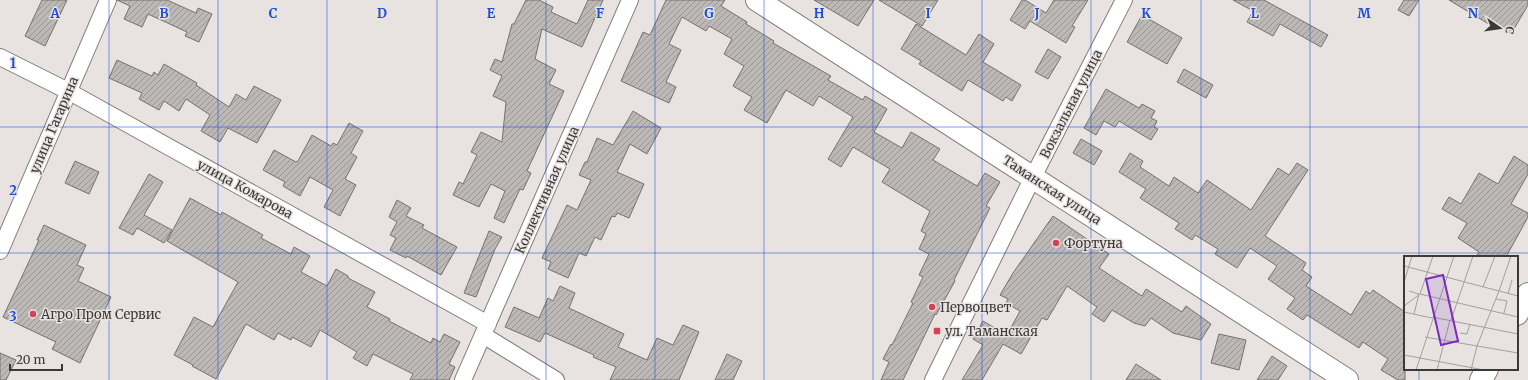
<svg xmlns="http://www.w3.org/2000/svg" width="1528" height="380" font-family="Merriweather,serif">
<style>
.building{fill:url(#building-hatch);stroke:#75716e}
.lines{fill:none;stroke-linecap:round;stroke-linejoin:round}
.street-casing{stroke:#817c7a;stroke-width:18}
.secondary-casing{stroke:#817c7a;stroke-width:24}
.street{stroke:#fff;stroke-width:16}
.secondary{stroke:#fff;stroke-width:22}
.grid{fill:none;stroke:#1d4ed8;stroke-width:1;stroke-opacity:0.55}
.poi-dot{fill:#d34356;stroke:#e8e3e1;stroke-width:1.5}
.labels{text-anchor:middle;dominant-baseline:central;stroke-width:3;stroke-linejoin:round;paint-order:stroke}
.street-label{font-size:13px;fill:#3c3a39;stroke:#e8e3e1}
.poi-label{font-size:13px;fill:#3c3a39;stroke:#e8e3e1;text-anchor:start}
.inset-road{fill:none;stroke:#a39f9e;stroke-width:1}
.view{fill:#7b2cbf;fill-opacity:0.15;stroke:#7b2cbf;stroke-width:2}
.inset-edge{fill:none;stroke:#3c3a39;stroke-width:2}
.grid-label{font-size:13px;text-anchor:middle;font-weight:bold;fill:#1d4ed8;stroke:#e8e3e1;stroke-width:3;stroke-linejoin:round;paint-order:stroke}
</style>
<defs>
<pattern id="building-hatch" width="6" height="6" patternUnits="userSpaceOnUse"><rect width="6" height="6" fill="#bcb8b5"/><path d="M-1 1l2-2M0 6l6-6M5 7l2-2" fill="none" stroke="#9a9794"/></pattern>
</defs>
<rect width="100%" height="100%" fill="#e8e3e1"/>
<path class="building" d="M42,0H67L45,46L25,36Z
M117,0H167L196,13L198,8L212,14L199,42L185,36L187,32L148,14L142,27L124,19L130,6Z
M526,0H539L553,7L551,12L577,24L588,0H603L582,47L542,29L535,59L556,70L549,84L564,91L527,171L531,173L523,190L520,189L504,223L494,218L505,191L491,184L479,207L453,195L459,182L463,184L477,155L471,152L481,132L502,142L506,102L493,96L502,76L490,70L495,59L502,62L512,24H514Z
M666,0H725L721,6L747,22L746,24L774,41L773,43L831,76L828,80L863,100L865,96L887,109L874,132L902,148L911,132L940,149L933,160L977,186L985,173L1000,182L986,206L990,208L954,280L955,281L936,315L935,314L903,380H881L889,362L883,359L891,344L892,345L913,303L911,302L923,277L919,275L929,254L919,249L926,234L921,231L930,211L882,182L890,169L853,147L841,167L828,159L853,117L819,96L813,106L786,90L767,123L744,110L752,97L733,86L744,66L724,54L732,39L709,26L706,31L682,17L669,44L681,50L666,82L676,87L669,103L621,81L643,32L650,35Z
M814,0H874L858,26Z
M879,0H938L922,26Z
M1022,0H1025L1046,13L1054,0H1088L1072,26L1075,27L1066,43L1030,21L1025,29L1010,20Z
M1233,0H1264L1328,35L1321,47L1280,24L1273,36L1247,22L1253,11Z
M1404,0H1419L1409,16L1398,10Z
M1449,0H1528V5L1511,34L1494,23L1492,26Z
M1142,15L1182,38L1167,64L1127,42Z
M916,24L966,55L979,34L994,44L983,62L1021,85L1012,101L1006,97L1003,101L968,80L962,91L919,64L921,61L901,49Z
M1048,49L1061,57L1048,79L1035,72Z
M117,60L152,76L154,72L158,75L164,64L197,83L196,85L229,107L236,94L246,100L254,86L281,100L257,143L228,128L220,142L201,131L210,115L186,99L179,111L164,101L159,110L139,99L142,93L109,78Z
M1184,69L1213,85L1206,98L1177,82Z
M1106,89L1139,108L1142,104L1155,111L1151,118L1157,121L1154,127L1158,129L1151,140L1119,121L1115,127L1104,121L1096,135L1084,128Z
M633,111L661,128L647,154L630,144L617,172L644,184L629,218L617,213L615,217L612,216L601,240L595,237L586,256L579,253L568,278L548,269L551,262L542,258L567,205L577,210L591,180L579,175L585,162H587L597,138L613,145Z
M349,123L363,131L351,153L357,157L345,179L356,185L340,216L324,207L333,190L310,177L300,196L283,186L285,182L263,170L274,150L296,162L298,161L312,135L331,146L333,143L337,145Z
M1081,139L1102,151L1094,165L1073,153Z
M1130,153L1143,161L1140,167L1169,186L1174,177L1198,193L1207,180L1251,210L1278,168L1289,175L1297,163L1308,170L1265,236L1306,263L1302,270L1312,277L1306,286L1351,315L1366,291L1370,294L1373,290L1405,312V380H1398L1381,370L1388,359L1363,342L1359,348L1307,315L1303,320L1287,309L1295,298L1268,279L1277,266L1250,248L1237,268L1215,254L1218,249L1195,235L1192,240L1175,229L1179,223L1140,198L1146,189L1119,172Z
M1514,156L1528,165V174L1511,204L1528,213V217L1506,257H1476L1479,252L1458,238L1467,223L1442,209L1449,197L1461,204L1479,173L1498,184Z
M75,161L99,172L89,194L65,183Z
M149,174L163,182L144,215L172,230L164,243L137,228L133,235L119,228Z
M190,198L221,215L222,212L263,235L261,238L291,254L294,247L310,256L301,272L327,286L336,269L348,276V278L375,292L367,307L390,319L389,321L431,343L433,338L440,342L444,334L460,342L449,364L455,367L449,380H410L413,374L373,354L367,366L353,358L357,352L320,330L311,347L292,337L291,340L278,333L274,340L246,324L216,379L192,366L193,365L174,355L194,317L213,327L238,282L167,241Z
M397,200L411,208L406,216L424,225L422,228L457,247L441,275L407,256L406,258L390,250L396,238L390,235L397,222L389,217Z
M1053,216L1109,254L1099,268L1142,296L1146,289L1182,312L1186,306L1211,324L1201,340L1173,333L1151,318L1145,326L1134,323L1112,310L1104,322L1092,314L1097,307L1067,286L1047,320L1042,318L1021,354L1003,344L982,380H962L983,345L973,339L983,321L1007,335L1020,311L1006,303L1008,299L1000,295L1013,273Z
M44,225L86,245L77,265L84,268L78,281L111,297L80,363L52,349L56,342L3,317L39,240H37Z
M489,231L502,237L495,249L476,297L464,293Z
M560,286L575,293L569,308L624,334L618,347L647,360L657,338L673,345L683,325L699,332L679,380H610L616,367L593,357L594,355L545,333L540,342L505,327L514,307L539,318L548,298L553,301Z
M1219,334L1246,340L1239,370L1211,363Z
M0,353L16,360L6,380H0Z
M727,354L742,361L733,380H715Z
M1272,356L1287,366L1278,380H1257Z
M1136,364L1161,380H1126Z"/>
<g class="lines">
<g class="street-casing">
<path id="street" d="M0,57L68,91L488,324
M0,251L108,0
M483,335L556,380
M463,380L630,0
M933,380L1033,177L1124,0"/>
</g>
<g class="secondary-casing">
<path id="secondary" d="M757,0L1347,380
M1517,314L1528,294
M1481,380L1487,369"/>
</g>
<use href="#street" class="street"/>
<use href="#secondary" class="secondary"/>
</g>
<path class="grid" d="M109,0V380M218,0V380M327,0V380M437,0V380M546,0V380M655,0V380M764,0V380M873,0V380M982,0V380M1091,0V380M1201,0V380M1310,0V380M1419,0V257M0,127H1528M0,253H1528M1419,369V380"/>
<g class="poi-dot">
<circle cx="1056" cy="243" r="4"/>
<circle cx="932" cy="307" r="4"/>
<circle cx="33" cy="314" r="4"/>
<rect x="933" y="327" width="8" height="8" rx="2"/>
</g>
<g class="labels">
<g class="street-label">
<text transform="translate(1071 104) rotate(-63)">Вокзальная улица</text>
<text transform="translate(54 125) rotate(-67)">улица Гагарина</text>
<text transform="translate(245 189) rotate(29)">улица Комарова</text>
<text transform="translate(547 190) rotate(-66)">Коллективная улица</text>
<text transform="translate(1052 190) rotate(33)">Таманская улица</text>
</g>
<g class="poi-label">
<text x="1064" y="243">Фортуна</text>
<text x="940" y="307">Первоцвет</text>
<text x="41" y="314">Агро Пром Сервис</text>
<text x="945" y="331">ул. Таманская</text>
</g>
</g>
<g transform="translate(1404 256)">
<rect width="114" height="114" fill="#e8e3e1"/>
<path class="inset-road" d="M0,10L114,40M0,26L8,0M79,31L91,0M5,35L15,38L10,58M95,35L107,0M16,38L114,61M16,38L29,0M104,38L108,24M92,43L103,45L100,57M0,50L16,38M0,56L28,62M28,61L114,78M47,64L69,0M56,77L63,78L66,68M21,81L114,97M0,99L80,114M12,114L50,0M33,114L46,64M67,114L73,90L95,35"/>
<path class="view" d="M39,19L54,85L37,89L22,23Z"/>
<rect width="114" height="114" class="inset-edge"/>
</g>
<g class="grid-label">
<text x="55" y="18">A</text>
<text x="164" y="18">B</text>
<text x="273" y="18">C</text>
<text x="382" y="18">D</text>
<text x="491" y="18">E</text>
<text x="600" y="18">F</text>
<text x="709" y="18">G</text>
<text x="819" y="18">H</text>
<text x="928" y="18">I</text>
<text x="1037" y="18">J</text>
<text x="1146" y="18">K</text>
<text x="1255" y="18">L</text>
<text x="1364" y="18">M</text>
<text x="1473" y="18">N</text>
<text x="13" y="68">1</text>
<text x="13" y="195">2</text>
<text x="13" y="321">3</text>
</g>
<g transform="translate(1500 28) rotate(103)" stroke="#e8e3e1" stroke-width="3" paint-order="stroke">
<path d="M0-3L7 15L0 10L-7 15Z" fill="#3c3a39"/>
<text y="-6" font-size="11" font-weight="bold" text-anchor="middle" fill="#3c3a39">С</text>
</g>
<path d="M10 364v6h52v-6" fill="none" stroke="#3c3a39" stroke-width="2"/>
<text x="16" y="364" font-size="12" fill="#3c3a39" stroke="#e8e3e1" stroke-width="3" paint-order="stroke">20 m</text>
</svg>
